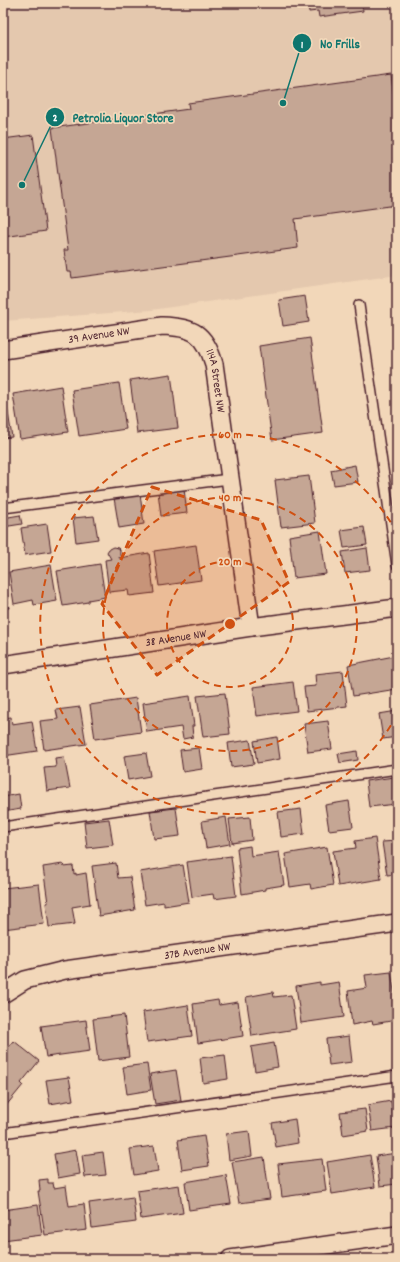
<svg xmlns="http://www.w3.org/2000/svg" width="400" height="1262" font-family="Dekko,sans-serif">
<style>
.built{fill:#e4c8ae}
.building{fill:#c5a694;stroke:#4a1f2b}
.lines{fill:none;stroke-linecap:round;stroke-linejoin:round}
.service-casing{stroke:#4a1f2b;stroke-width:12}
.minor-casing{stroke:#4a1f2b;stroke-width:20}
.service{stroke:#f2d7b9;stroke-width:9}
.minor{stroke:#f2d7b9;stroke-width:17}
.marked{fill:#d05011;fill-opacity:0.2;stroke:#d05011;stroke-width:3;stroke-dasharray:8 5;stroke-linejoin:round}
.ring{fill:none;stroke:#d05011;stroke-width:2;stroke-dasharray:7 5}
.labels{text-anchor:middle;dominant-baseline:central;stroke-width:3.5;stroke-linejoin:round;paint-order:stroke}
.street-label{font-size:12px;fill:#4a1f2b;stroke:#f2d7b9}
.centre{fill:#d05011;stroke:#f2d7b9;stroke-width:2}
.ring-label{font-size:12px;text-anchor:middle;font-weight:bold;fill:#d05011;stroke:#f2d7b9;stroke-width:3.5;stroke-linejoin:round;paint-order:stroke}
.leader{fill:none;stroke:#0f766e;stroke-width:1.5}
.callout-dot{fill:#0f766e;stroke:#f2d7b9;stroke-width:1.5}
.mark-label{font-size:12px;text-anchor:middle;font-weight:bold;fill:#fff}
.callout-label{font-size:13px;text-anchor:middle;font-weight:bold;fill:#0f766e;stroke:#f2d7b9;stroke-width:3.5;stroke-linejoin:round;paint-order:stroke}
</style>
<rect width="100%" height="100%" fill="#f2d7b9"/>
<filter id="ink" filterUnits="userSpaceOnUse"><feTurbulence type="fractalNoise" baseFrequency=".025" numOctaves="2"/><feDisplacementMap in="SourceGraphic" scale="8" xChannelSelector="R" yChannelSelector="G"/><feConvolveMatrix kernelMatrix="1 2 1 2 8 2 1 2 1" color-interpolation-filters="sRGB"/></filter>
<g filter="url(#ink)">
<path class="built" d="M13,3H397V275L151,310L3,321V6Z"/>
<path class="building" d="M308,3H362L363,11L319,17L318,11L309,12Z
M391,75L397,122V205L295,219L298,248L72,278L71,272H67L64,250H68L52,128L189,109L188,103Z
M33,135L46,231L3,237V139Z
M305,296L309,322L283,326L279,300Z
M310,338L323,433L272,440L259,346Z
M171,374L178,428L137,433L130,380Z
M119,383L126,429L79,436L72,390Z
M61,386L68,432L20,439L13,394Z
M3,394H5L12,437L3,438Z
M355,465L358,482L334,485L331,470Z
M309,476L315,523L281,527L275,480Z
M184,489L187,513L161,516L158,492Z
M140,494L144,524L119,528L114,498Z
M20,515L22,524L3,527V518Z
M94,516L98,539L76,542L73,518Z
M47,524L51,551L25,555L21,528Z
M364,527L367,545L344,548L341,530Z
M320,531L326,574L294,578L289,536Z
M196,545L201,580L159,586L154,551Z
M113,547L118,548L120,550V555L119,558L149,553L154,593L129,596L128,590L109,592L105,560L111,559L107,552L109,549Z
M367,548L370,570L345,573L342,552Z
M100,564L105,597L88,600V602L63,606L57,571Z
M51,565L57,601L34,605L33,600L14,604L9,572Z
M3,575H4L9,608H3Z
M394,656L397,673V689L353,696L348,665Z
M343,671L347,706L307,711L304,687L316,686L315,674Z
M293,682L297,711L257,716L253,687Z
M225,693L230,734L203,737L197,696Z
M190,696L194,726H192L193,737L183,739L181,727L147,732L143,703Z
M136,698L141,732L95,739L90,705Z
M80,707L86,744L44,750L40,721L58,719L56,710Z
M397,711V737L383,739L379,714Z
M11,717L12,724L32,721L37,751L3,756V718Z
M328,721L332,749L308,752L304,724Z
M277,737L280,759L257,763L254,741Z
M250,740L254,764L231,767L228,743Z
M199,748L202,769L183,772L180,750Z
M357,751L358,760L340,763L338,754Z
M146,753L150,776L128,780L124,756Z
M64,757L70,788L47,791L44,768L56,767L55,758Z
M394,777L397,804L369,807L366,781Z
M19,794L21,809L3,812V797Z
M349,801L353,827L329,830L325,805Z
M176,808L180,836L154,839L150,811Z
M301,809L304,834L281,837L278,812Z
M226,817L230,844L206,848L202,821Z
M250,817L252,840L232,843L229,819Z
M109,819L113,845L87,848L84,822Z
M375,838L381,879L338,886L333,851L356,848L355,841Z
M397,841V874L387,875L382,842Z
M250,846L251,856L279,852L284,885L265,888V890L242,894L237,848Z
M327,847L333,885L311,889L310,884L290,887L285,854Z
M231,856L236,896L214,899L213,894L192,897L187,862Z
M116,863L118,878L130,877L135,910L99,916L92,866Z
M63,864L64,867L73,866L74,874L76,873V875L86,873L90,904L72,907L75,924L49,927L46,903H48L43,867Z
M183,865L189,902L164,906V902L145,905L140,872Z
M39,884L44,924L3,929V888Z
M391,972L397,1010V1020L373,1024L372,1021L352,1025L348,991L367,988L365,975Z
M320,982V985L339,982L344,1017L301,1023L296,986Z
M273,992L274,997L291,995L296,1029L252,1036L246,997Z
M218,1000L219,1005L238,1002L243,1036L198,1043L193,1004Z
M188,1005L192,1036L147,1042L143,1012Z
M124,1015L129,1057L98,1061L93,1019Z
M86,1020L90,1051L46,1057L41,1026Z
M349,1036L352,1062L329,1065L326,1039Z
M14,1041L39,1061L21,1083L23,1085L5,1107L3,1105V1054Z
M274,1043L278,1067L255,1071L251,1047Z
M225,1055L228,1079L203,1083L200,1058Z
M147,1064L151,1090L127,1094L123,1067Z
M176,1070L181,1100L155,1104L150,1074Z
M69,1077L73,1100L50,1104L46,1080Z
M391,1101L395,1128L372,1131L368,1105Z
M365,1109L368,1131L343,1135L340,1112Z
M295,1119L298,1143L276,1147L272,1123Z
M249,1131L252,1156L229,1160L226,1134Z
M204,1136L209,1166L182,1170L178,1140Z
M154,1146L158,1171L134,1175L130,1149Z
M76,1150L80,1174L58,1178L54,1154Z
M103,1152L106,1175L85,1177L82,1155Z
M397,1153V1184L380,1186L376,1156Z
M370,1155L375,1187L332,1194L327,1162Z
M264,1157L270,1199L239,1203L232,1162Z
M322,1159L326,1191L282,1197L278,1164Z
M226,1175L231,1204L189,1210L185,1182Z
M48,1179V1183H53L54,1188L66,1186L69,1206L84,1204L87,1230L45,1235L38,1191H40L39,1180Z
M179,1185L183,1213L141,1219L137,1191Z
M133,1197L136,1222L92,1228L89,1203Z
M38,1205L42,1235L3,1240V1210Z"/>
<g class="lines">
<g class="service-casing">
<path id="service" d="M359,305L397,565
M3,508L229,479
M3,827L397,769
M3,1133L397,1076"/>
</g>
<g class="minor-casing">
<g id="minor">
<path id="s1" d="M3,350L162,326C193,327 205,333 214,364L251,627"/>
<path id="s2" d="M3,665L251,627L397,608"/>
<path id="s3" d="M3,994L25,980L65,970L397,923"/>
<path d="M230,1259L397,1235"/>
</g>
</g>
<use href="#service" class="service"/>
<use href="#minor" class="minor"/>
</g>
</g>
<path class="marked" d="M152,487L261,520L289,582L157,675L102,604Z"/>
<g class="ring">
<circle cx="230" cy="624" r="63"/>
<circle cx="230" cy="624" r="127"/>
<path d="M397 715A190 190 0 1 1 397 533"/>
</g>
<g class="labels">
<g class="street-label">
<text stroke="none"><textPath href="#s1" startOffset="97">39 Avenue NW</textPath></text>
<text stroke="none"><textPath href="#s1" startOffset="249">114A Street NW</textPath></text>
<text stroke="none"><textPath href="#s2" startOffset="175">38 Avenue NW</textPath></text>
<text stroke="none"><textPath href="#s3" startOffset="201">37B Avenue NW</textPath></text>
</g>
</g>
<circle cx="230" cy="624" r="6" class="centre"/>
<g class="ring-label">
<text x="230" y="438">60 m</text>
<text x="230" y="501">40 m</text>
<text x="230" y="565">20 m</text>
</g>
<path class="leader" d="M283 103L302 43M22 185L55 117"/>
<g class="callout-dot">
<circle cx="283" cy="103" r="4"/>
<circle cx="22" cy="185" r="4"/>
<circle cx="302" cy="43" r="10"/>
<circle cx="55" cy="117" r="10"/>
</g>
<g class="mark-label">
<text x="302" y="48">1</text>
<text x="55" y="121">2</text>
</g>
<g class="callout-label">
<text x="340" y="48">No Frills</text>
<text x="123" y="122">Petrolia Liquor Store</text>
</g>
<rect width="400" height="1262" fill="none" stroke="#f2d7b9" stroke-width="16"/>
<rect x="8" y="8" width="384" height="1246" fill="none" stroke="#4a1f2b" stroke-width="1.5" filter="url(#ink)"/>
</svg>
